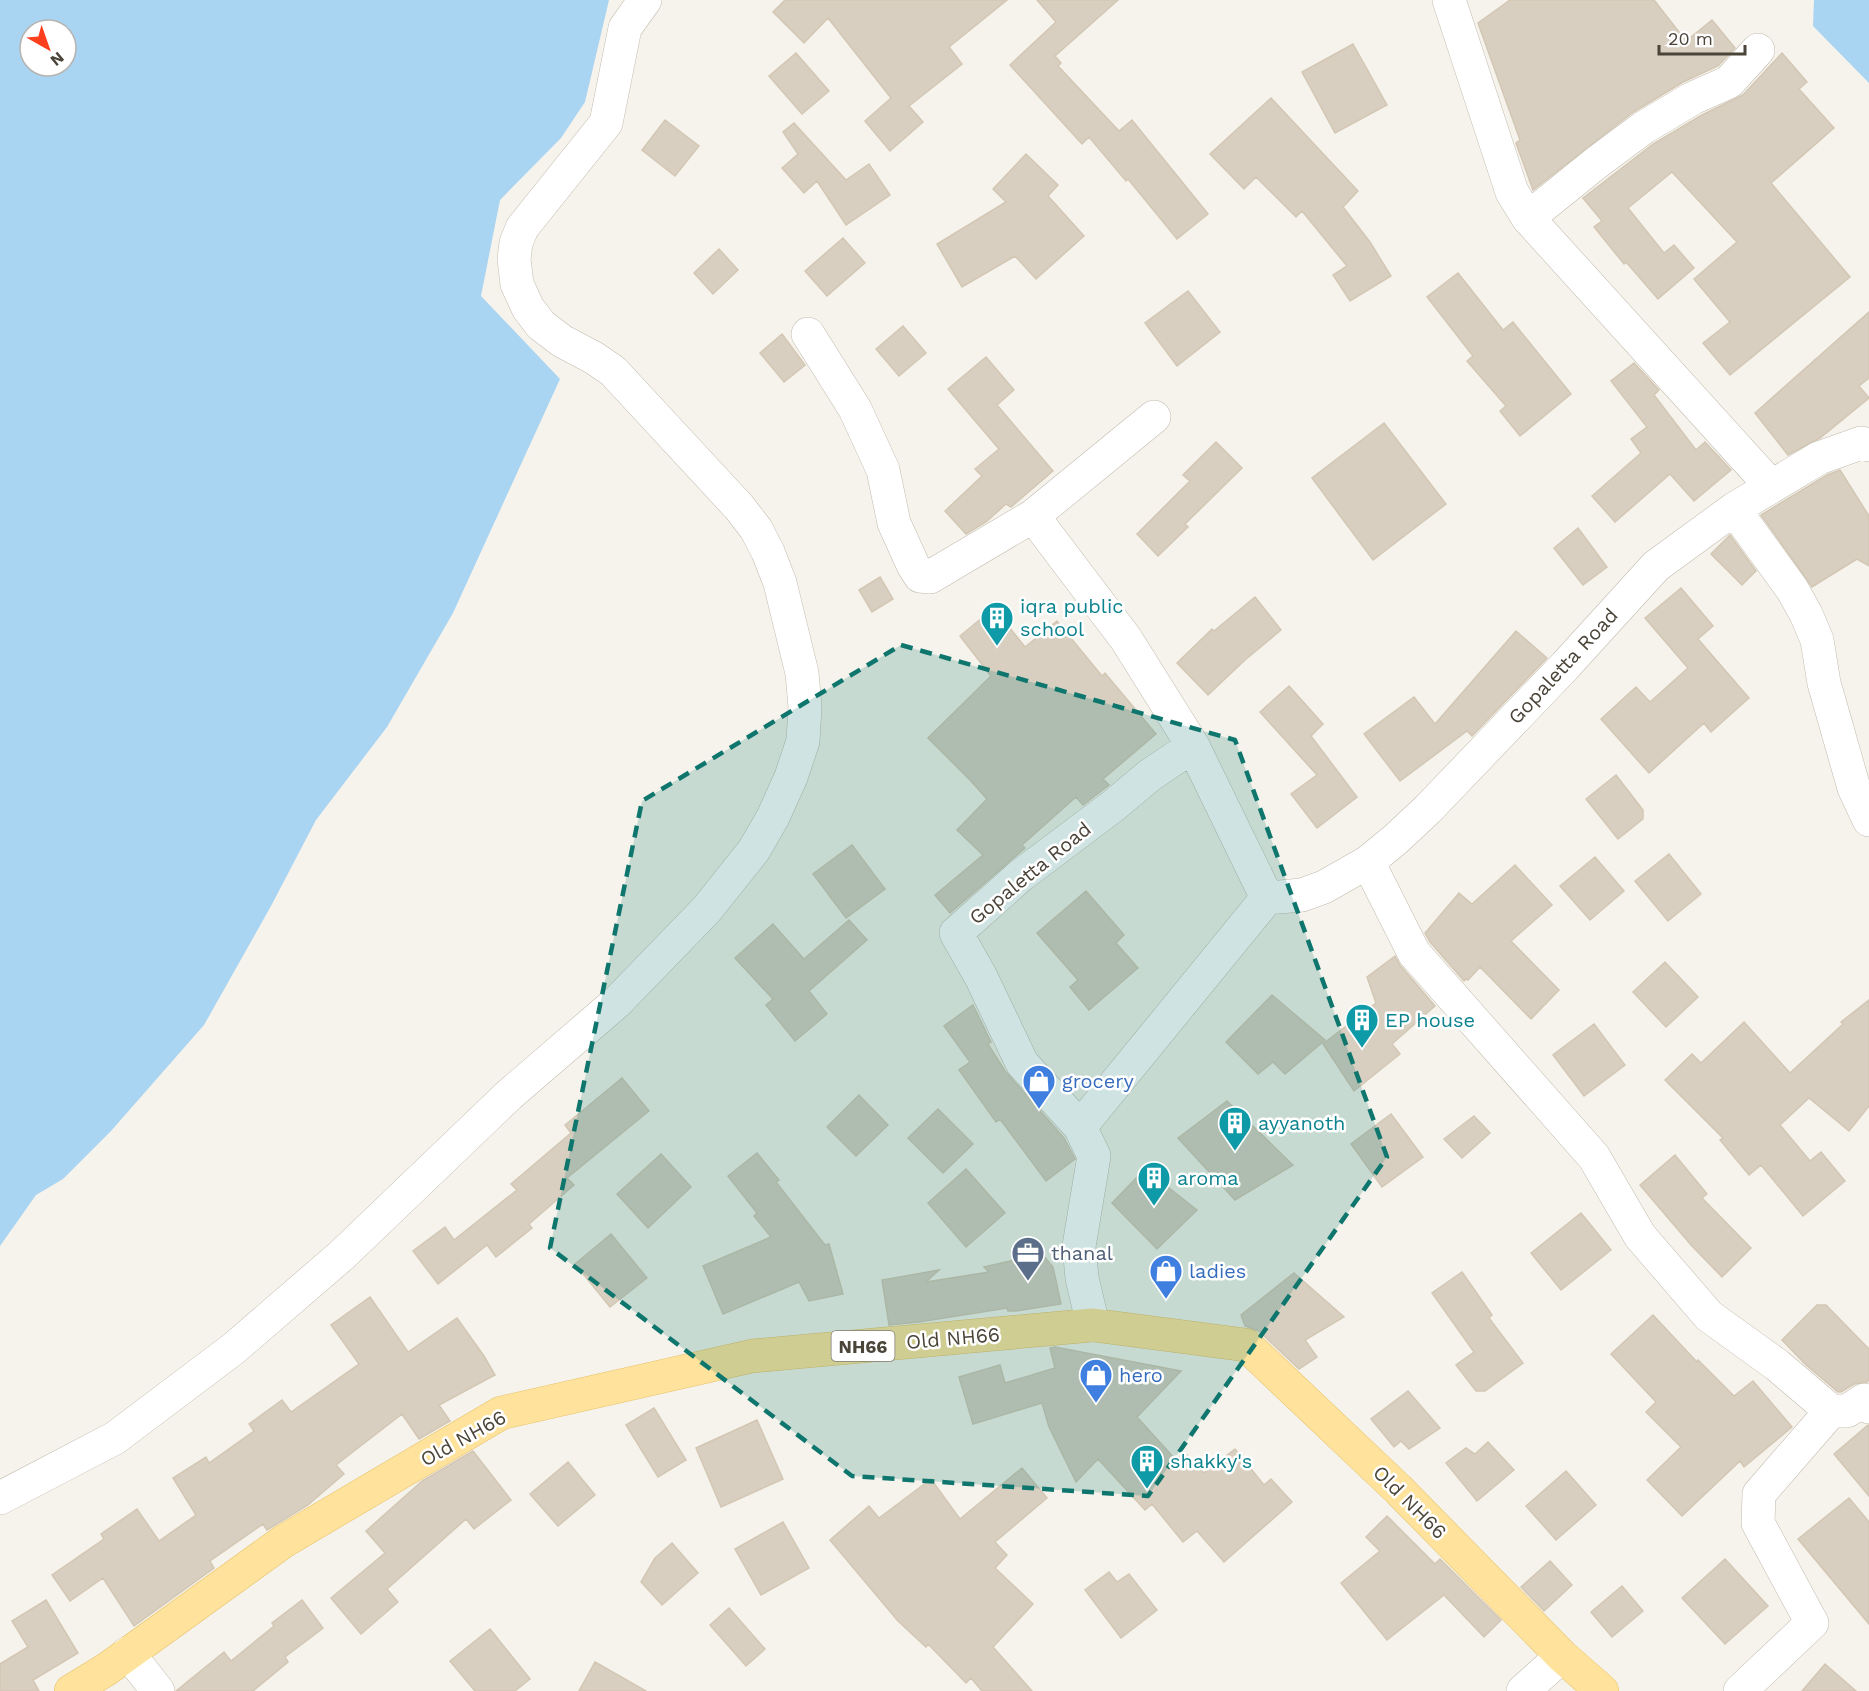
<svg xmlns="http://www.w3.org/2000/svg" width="1869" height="1691" font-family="'Work Sans',sans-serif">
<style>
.water{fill:#a9d4f2;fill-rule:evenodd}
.building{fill:#d8cfc1;stroke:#d3c7b4;stroke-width:1.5}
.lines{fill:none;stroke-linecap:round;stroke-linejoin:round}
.minor-casing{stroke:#c2bbae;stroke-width:34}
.major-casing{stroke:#e6c16a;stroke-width:34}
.minor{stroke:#fff;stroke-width:33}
.major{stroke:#ffe39c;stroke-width:33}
.marked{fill:#0f766e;fill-opacity:0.2;stroke:#0f766e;stroke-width:4.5;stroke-dasharray:12 8;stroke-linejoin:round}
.labels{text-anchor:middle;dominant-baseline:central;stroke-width:5;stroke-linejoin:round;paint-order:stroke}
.shield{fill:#fff;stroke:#817c74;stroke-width:1.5}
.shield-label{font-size:18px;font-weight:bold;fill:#4b4439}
.culture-label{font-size:20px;fill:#0d838f;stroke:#fff;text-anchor:start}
.street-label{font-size:20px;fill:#4b4439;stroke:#fff}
.shop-label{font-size:20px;fill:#366cbe;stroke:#fff;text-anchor:start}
.service-label{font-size:20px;fill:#4e5e75;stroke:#fff;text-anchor:start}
</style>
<rect width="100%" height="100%" fill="#f6f3ec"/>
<path class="water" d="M0,0H609L585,102L561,138L500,200L481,296L560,379L453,613L387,727L316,820L271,906L204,1025L111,1131L63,1179L36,1195L0,1246ZM30,30H66V66H30Z
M1814,0H1869V83L1813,26Z"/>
<path class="building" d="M785,0H1007L949,47L962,64L909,106L923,122L890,151L865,121L891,98L828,18L804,43L773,12Z
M1037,0H1118L1055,56L1061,63L1058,66L1119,131L1132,120L1208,214L1177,239L1128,179L1126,181L1089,137L1082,144L1010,65L1056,22Z
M1510,0H1654L1686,41L1712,20L1735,48L1718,66L1683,82L1632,113L1533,190L1516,143L1520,140L1478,23Z
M1353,44L1387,105L1335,133L1302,72Z
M796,53L829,91L802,114L769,76Z
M1782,53L1807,82L1799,89L1834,128L1771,183L1850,277L1730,375L1703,343L1730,322L1694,279L1737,242L1672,172L1628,208L1664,253L1674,245L1694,268L1658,299L1626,262L1624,264L1594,227L1602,221L1583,198L1653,144L1702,115L1743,95Z
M1271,98L1358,191L1343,207L1370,242L1391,276L1350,301L1333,275L1347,266L1302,211L1296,217L1256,177L1244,189L1210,154Z
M665,120L699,146L675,176L642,150Z
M794,123L846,180L869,164L890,195L846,225L817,181L804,193L782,168L798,154L783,132Z
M1026,154L1058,185L1048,196L1084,236L1036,279L1015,256L962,287L937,244L1006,202L993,189Z
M843,238L865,263L827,296L805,271Z
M719,249L738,270L713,294L694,273Z
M1458,273L1503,330L1513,322L1571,394L1520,436L1500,411L1506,406L1467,361L1473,356L1427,297Z
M1188,291L1220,332L1177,366L1145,323Z
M1869,312V378L1859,386L1869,398L1820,438L1788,455L1755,413Z
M903,326L926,353L899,376L876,349Z
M782,334L805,365L784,382L760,353Z
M986,357L1014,390L997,405L1053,471L1011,507L1006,504L986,522L966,534L945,511L982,476L975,469L999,449L948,389Z
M1634,363L1659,390L1654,395L1696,450L1705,442L1731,470L1694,501L1670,474L1615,522L1592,496L1641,453L1631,439L1647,427L1611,381Z
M1384,423L1446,504L1373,560L1312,478Z
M1216,442L1242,468L1185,524L1188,527L1158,556L1137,534L1190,481L1183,475Z
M1840,470L1869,516V566L1857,559L1812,587L1761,515L1827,475Z
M1578,528L1607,567L1583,585L1554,548Z
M1730,535L1756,571L1742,585L1711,554Z
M880,577L893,599L872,612L859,590Z
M1681,588L1713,626L1698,639L1749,698L1711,732L1704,723L1649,773L1601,719L1636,687L1650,702L1688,668L1645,618Z
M1255,597L1281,630L1245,660L1208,695L1177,663L1212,629L1214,631Z
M994,608L1025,647L1057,621L1102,676L1105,673L1156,734L1103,779L1109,785L1083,805L1076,797L1022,845L1025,848L950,913L935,895L983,855L957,830L987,799L970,780L928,738L991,676L960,636Z
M1516,631L1547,658L1472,736L1467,731L1400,781L1364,734L1414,697L1435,724Z
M1289,686L1323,724L1311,736L1357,797L1317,828L1291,794L1317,775L1260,712Z
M1616,775L1643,810V819L1618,839L1586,799Z
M852,845L885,889L846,918L813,874Z
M1669,854L1701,894L1668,921L1635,881Z
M1595,857L1624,891L1590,920L1560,886Z
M1515,865L1552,905L1511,941L1559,990L1531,1019L1480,967L1468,980L1466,979L1464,981L1430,942L1425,933L1459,893L1472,904Z
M1086,891L1124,935L1116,943L1138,968L1089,1010L1070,987L1078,980L1037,933Z
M849,920L867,940L809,991L827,1014L795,1041L766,1005L773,999L735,958L773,924L804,959Z
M1395,956L1400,965L1435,1006L1392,1044L1400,1054L1354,1091L1323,1044L1376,1003L1367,977Z
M1665,962L1698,997L1666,1027L1633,992Z
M1272,995L1325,1040L1285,1074L1273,1062L1258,1074L1226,1042Z
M1869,1000V1106L1849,1131L1809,1098L1780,1125L1810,1161L1821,1152L1845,1181L1803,1216L1761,1165L1749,1175L1720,1140L1723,1138L1665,1080L1692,1054L1701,1063L1744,1022L1790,1073L1843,1024L1841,1022Z
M973,1005L991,1042L988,1044L1005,1071L1064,1138L1075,1159L1046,1181L1000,1119L996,1122L959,1070L970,1062L944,1026Z
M1594,1024L1625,1065L1584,1096L1553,1055Z
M622,1078L649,1111L567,1178L574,1185L529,1224L532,1228L496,1257L487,1245L438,1284L413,1251L445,1227L454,1240L517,1190L511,1184L571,1133L565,1125Z
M859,1095L888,1125L856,1156L827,1127Z
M1227,1101L1293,1165L1235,1200L1178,1138Z
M938,1109L973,1144L943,1173L908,1138Z
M1391,1114L1423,1157L1382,1187L1351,1144Z
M1474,1116L1490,1133L1462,1158L1444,1139Z
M757,1153L779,1180L776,1182L825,1245L829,1244L843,1294L809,1301L799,1282L723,1314L703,1266L771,1237L754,1216L757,1213L728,1176Z
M661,1154L691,1187L648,1228L617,1194Z
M1675,1155L1707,1194L1702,1198L1751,1248L1722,1277L1691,1245L1640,1185Z
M966,1169L1005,1213L966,1247L928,1203Z
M1145,1169L1197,1210L1157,1249L1112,1203Z
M1581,1213L1611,1250L1561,1290L1531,1253Z
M611,1234L647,1278L610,1307L575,1264Z
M1042,1254L1053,1267L1061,1304L1016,1311H1008L1007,1308L919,1322L889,1325L882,1280L939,1270L926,1282L989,1272L984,1267Z
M1462,1272L1492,1315L1489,1318L1523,1363L1485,1391H1476L1456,1365L1474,1352L1432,1293Z
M1294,1273L1344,1317L1305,1340L1317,1357L1299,1369L1259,1331L1245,1326L1241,1315Z
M370,1297L408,1352L457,1318L484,1356L495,1375L439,1405L450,1421L419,1439L402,1414L336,1465L344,1474L308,1505L267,1530L263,1524L210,1561L214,1568L134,1626L103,1578L70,1601L52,1575L104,1539L101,1534L137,1509L159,1541L196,1515L173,1478L206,1457L209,1463L254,1431L249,1424L282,1400L291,1412L359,1364L331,1325Z
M1817,1305H1826L1869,1349V1380L1867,1382L1854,1384L1841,1392H1838L1806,1365L1782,1340Z
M1653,1315L1697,1362L1698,1360L1734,1396L1753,1381L1792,1427L1744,1467L1740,1461L1682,1516L1647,1480L1681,1447L1646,1412L1656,1402L1611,1354Z
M1055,1347L1181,1371L1137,1417L1176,1460L1184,1452L1204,1473L1235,1449L1264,1485L1271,1479L1292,1502L1224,1562L1197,1531L1183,1542L1152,1504L1145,1510L1098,1459L1076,1482L1049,1427L1042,1403L973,1424L959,1377L1000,1365L1005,1383L1055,1368L1050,1348Z
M1408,1391L1440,1428L1409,1449L1401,1441L1394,1447L1371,1419Z
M654,1408L686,1460L658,1477L626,1425Z
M757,1420L783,1479L721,1507L696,1448Z
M1868,1425H1869V1496L1834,1454Z
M1488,1442L1514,1470L1477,1501L1446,1463L1466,1448L1475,1454Z
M473,1451L511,1500L474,1529L466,1519L387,1589L398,1602L361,1634L331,1598L385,1553L366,1531L422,1481Z
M568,1462L595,1495L558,1526L530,1494Z
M1022,1468L1047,1498L995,1542L1007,1555L995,1568L1033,1604L993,1647L1032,1691H982L971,1678L966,1683L928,1644L926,1647L898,1621L830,1540L869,1506L879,1518L931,1479L960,1519Z
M1566,1471L1596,1505L1556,1540L1526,1506Z
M1849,1498L1869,1522V1624L1798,1539Z
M1387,1516L1435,1564L1440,1559L1501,1620L1484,1637L1444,1595L1387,1640L1341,1583L1380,1551L1366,1537Z
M783,1522L809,1568L761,1595L735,1549Z
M672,1543L698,1573L662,1605L641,1582L655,1558Z
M1725,1559L1768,1606L1725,1644L1682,1598Z
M1550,1561L1572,1585L1544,1611L1521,1587Z
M1109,1572L1117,1582L1129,1574L1157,1610L1121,1638L1085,1590Z
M1622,1586L1643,1611L1612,1637L1591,1612Z
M46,1600L78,1653L33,1680L39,1691H0V1664L28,1647L12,1621Z
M302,1600L323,1628L285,1657L288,1662L253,1691H176L224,1652L231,1661L274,1626L272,1623Z
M729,1608L765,1649L746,1666L710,1625Z
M490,1629L530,1679L515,1691H475L450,1661Z
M595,1662L646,1691H579Z
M1825,1664L1856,1691H1802Z"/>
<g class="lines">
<g class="minor-casing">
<path id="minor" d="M1449,0L1512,192L1528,218L1771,486
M1528,218L1596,163L1643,128L1693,98L1729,82L1758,50
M808,334L855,409L883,470L894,523L913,565L920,576L930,577L1033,516L1126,639L1193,746L1267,898
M1734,509L1792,589L1806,614L1817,640L1824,683L1854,788L1869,820
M1033,516L1154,417
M1368,862L1414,953L1594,1157L1640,1236L1709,1316L1777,1365L1831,1411H1847L1864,1400L1869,1407
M1267,898L1302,895L1324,887L1368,862L1396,839L1428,809L1565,666L1656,566L1734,509L1819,458L1861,443L1869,445
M1080,1127L1267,898
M1093,1325L1082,1278L1079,1246L1094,1156L1080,1127L1022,1063L981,977L956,933L1020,876L1113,806L1150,775L1193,746
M0,1498L115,1438L233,1349L342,1255L509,1095L617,1002L707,909L754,850L773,817L791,777L803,741L805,707L802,673L780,583L768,552L756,529L739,507L613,371L594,358L562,341L541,325L528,308L517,284L514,259L516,243L522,228L606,123L625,28L645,0
M128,1653L158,1691
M1523,1691L1562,1656
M1740,1691L1812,1623L1758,1523L1759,1494L1831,1411"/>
</g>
<g class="major-casing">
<path id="major" d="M71,1691L107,1669L284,1541L501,1413L752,1356L1093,1325L1246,1345L1398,1489L1562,1656L1602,1691"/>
</g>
<use href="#minor" class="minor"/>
<use href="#major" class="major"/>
</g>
<path class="marked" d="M901,645L1235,740L1387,1157L1148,1496L852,1476L550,1248L642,801Z"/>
<defs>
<g id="building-pin" transform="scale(1.725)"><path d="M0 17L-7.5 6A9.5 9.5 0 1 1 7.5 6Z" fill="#0f9aa8" stroke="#fff"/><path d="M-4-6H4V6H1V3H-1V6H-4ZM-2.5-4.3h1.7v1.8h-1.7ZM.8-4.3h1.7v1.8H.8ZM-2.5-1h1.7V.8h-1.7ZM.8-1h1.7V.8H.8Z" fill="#fff"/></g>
<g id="shop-pin" transform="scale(1.725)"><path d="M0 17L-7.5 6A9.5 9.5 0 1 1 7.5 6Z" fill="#3f7fe0" stroke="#fff"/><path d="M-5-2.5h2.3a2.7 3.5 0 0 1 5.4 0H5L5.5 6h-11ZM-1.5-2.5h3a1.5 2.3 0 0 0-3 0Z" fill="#fff"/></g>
<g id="office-pin" transform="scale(1.725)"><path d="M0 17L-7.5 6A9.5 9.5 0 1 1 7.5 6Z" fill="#5c6f8a" stroke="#fff"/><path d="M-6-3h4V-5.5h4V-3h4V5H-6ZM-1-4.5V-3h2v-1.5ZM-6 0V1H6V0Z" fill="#fff"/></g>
</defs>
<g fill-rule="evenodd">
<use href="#building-pin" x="997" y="618"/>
<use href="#building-pin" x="1362" y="1020"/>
<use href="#shop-pin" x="1039" y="1081"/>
<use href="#building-pin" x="1235" y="1123"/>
<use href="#building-pin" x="1154" y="1178"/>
<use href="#office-pin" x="1028" y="1253"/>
<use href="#shop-pin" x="1166" y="1271"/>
<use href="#shop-pin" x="1096" y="1375"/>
<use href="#building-pin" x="1147" y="1461"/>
</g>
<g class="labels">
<rect class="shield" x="831.5" y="1331" width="63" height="30" rx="4.5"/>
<g class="shield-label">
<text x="863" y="1346">NH66</text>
</g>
<g class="culture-label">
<text x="1020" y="606">iqra public<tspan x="1020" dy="23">school</tspan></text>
<text x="1385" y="1020">EP house</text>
<text x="1258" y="1123">ayyanoth</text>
<text x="1177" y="1178">aroma</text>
<text x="1170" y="1461">shakky's</text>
</g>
<g class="street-label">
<text transform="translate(1563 666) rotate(-47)">Gopaletta Road</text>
<text transform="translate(1030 873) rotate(-39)">Gopaletta Road</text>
<text transform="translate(953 1338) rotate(-5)">Old NH66</text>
<text transform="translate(463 1438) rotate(-29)">Old NH66</text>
<text transform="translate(1410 1502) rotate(45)">Old NH66</text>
</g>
<g class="shop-label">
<text x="1062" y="1081">grocery</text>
<text x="1189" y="1271">ladies</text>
<text x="1119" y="1375">hero</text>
</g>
<g class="service-label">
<text x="1051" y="1253">thanal</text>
</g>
</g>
<g transform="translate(48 48) rotate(140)"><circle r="28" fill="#ffffff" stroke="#b7b4b0" stroke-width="1.5"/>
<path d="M0-4.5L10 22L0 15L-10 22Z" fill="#fc3f1d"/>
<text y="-9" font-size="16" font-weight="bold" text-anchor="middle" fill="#4b4439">N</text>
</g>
<path d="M1659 45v9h86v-9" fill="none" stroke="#4b4439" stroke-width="3"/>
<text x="1668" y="45" font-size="18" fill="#4b4439" stroke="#ffffff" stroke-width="4.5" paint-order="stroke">20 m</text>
</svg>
